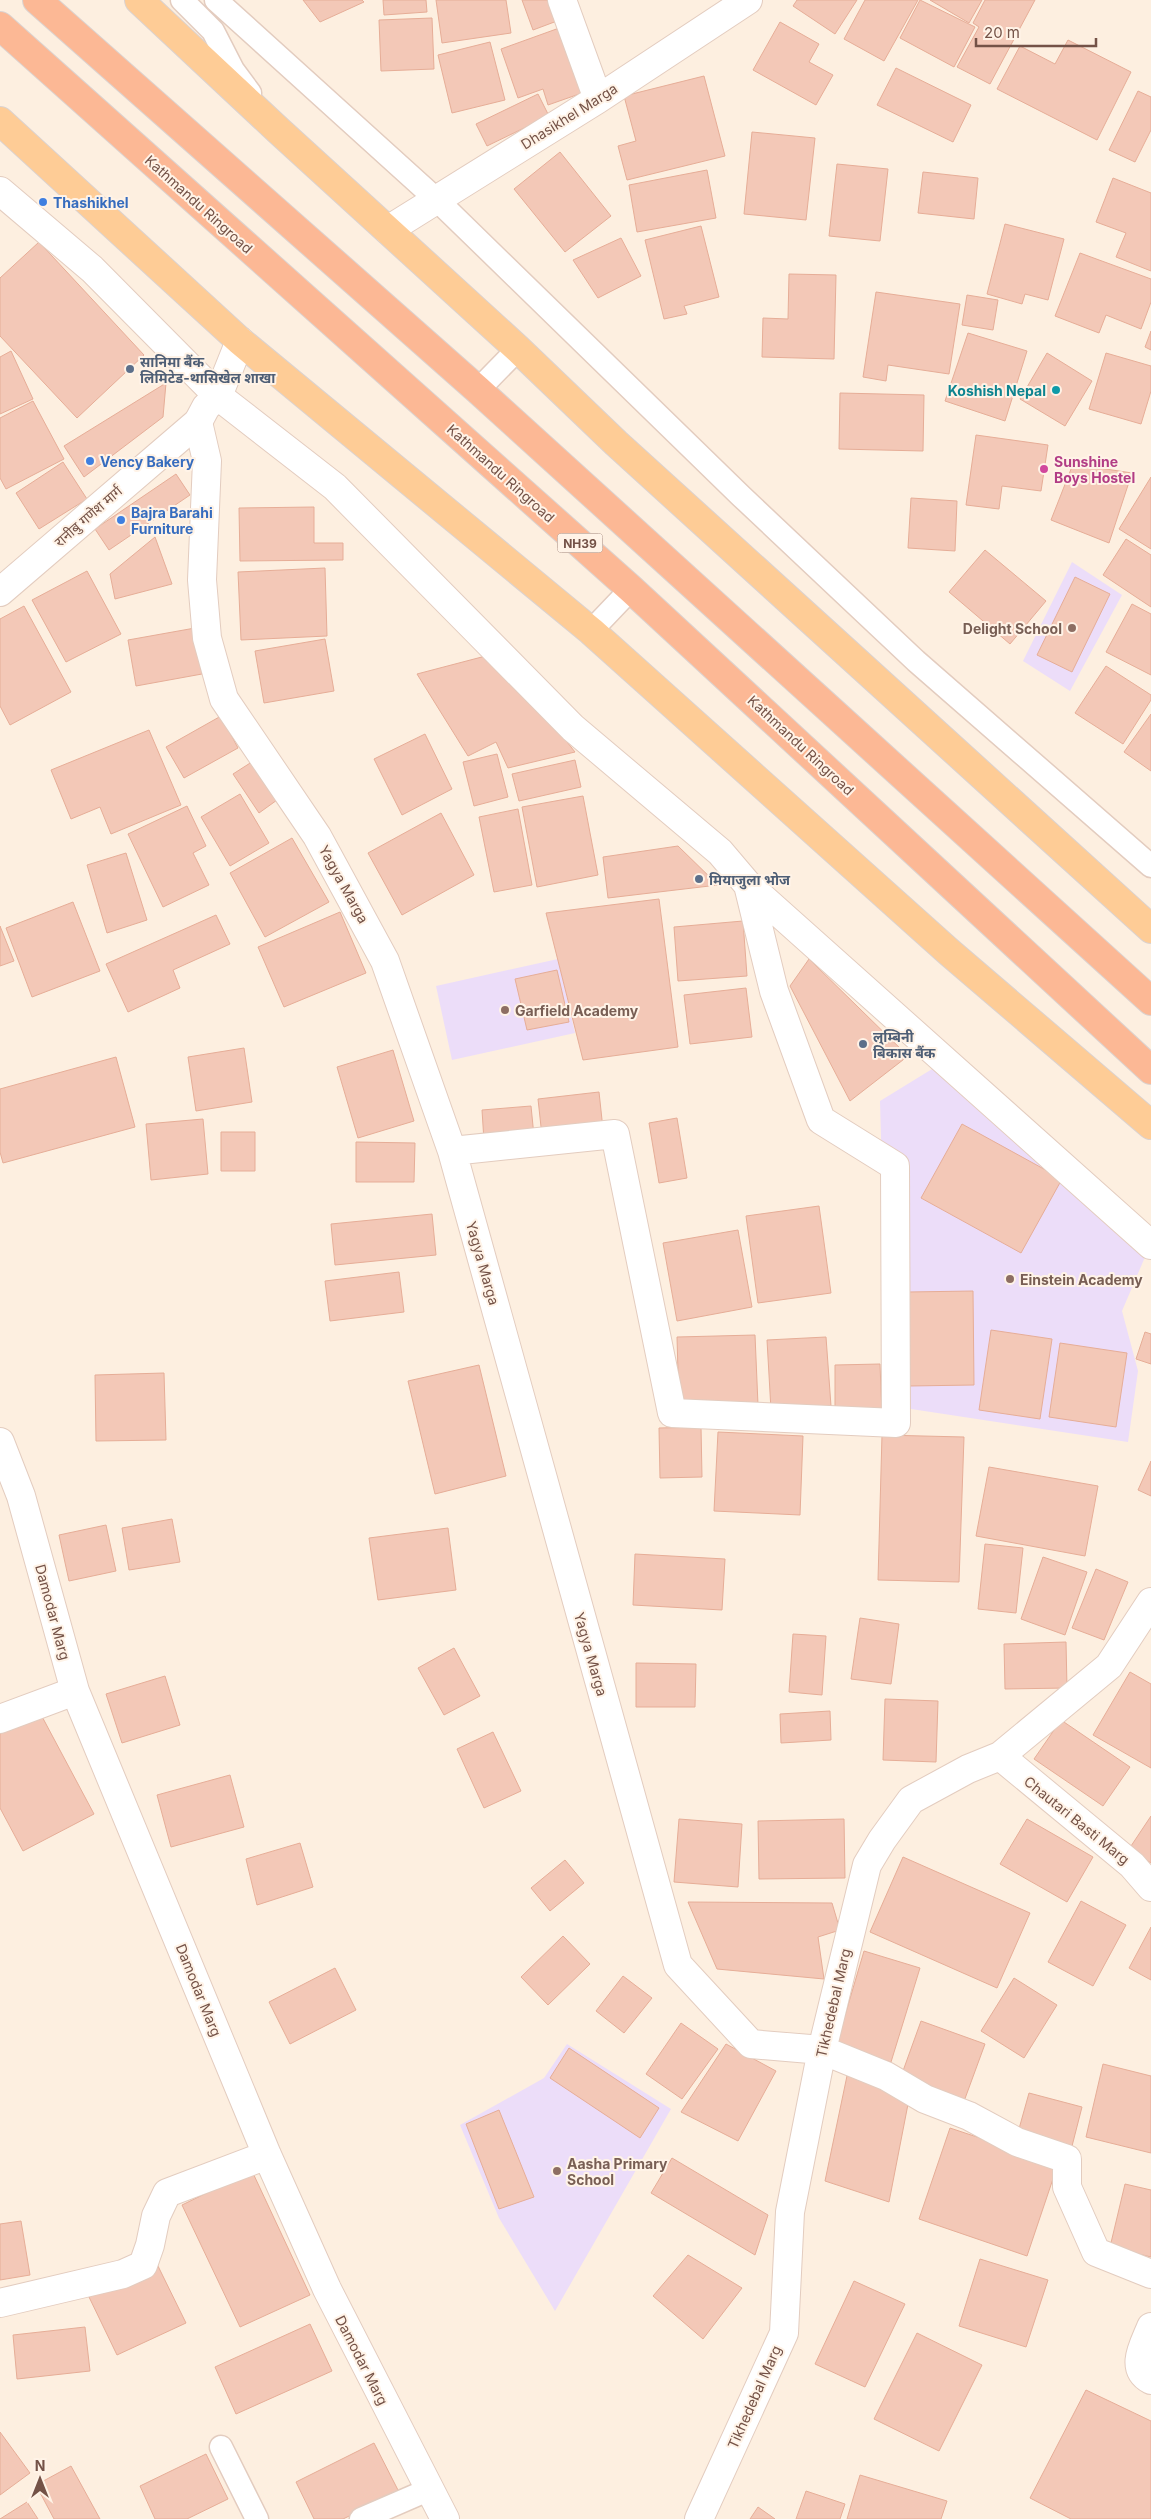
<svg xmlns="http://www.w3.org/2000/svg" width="1151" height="2519" font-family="Inter,'Noto Sans Devanagari',sans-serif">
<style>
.education{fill:#ecddf9}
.building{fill:#f3c8b7;stroke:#e6ad97}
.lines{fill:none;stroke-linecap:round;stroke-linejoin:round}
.service-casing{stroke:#e3ccbf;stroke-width:25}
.minor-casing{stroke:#e3ccbf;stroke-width:30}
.tertiary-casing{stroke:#e3ccbf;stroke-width:30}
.primary-casing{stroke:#dbd2cf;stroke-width:30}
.trunk-casing{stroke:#dbd2cf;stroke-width:30}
.service{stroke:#fff;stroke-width:22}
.minor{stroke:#fff;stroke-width:28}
.tertiary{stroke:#fff;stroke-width:28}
.primary{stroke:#fecc96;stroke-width:28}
.trunk{stroke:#fcb895;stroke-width:28}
.shop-dot{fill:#3f7fe0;stroke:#fff3e7;stroke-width:2}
.service-dot{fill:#5c6f8a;stroke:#fff3e7;stroke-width:2}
.culture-dot{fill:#0f9aa8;stroke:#fff3e7;stroke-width:2}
.hotel-dot{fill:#d1479c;stroke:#fff3e7;stroke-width:2}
.education-dot{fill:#8d6e63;stroke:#fff3e7;stroke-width:2}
.labels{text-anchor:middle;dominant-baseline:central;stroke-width:4;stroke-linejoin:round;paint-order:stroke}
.shield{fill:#fff3e7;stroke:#9e8277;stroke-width:1}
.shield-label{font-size:12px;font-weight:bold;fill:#745247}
.street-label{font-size:14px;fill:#745247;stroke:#fff3e7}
.shop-label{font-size:14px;font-weight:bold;fill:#366cbe;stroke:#fff3e7;text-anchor:start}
.service-label{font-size:14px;font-weight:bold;fill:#4e5e75;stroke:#fff3e7;text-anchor:start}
.culture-label{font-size:14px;font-weight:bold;fill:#0d838f;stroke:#fff3e7;text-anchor:end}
.hotel-label{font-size:14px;font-weight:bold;fill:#b23c85;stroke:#fff3e7;text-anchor:start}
.education-label{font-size:14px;font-weight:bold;fill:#785e54;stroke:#fff3e7;text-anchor:start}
</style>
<rect width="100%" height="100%" fill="#fdefe0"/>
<path class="education" d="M1072,562L1122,595L1070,691L1023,661Z
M558,959L575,1033L452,1060L436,986Z
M937,1066L1151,1243L1122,1311L1138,1371L1128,1442L898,1407L884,1246L880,1101Z
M567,2044L671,2109L555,2311L499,2218L460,2125L544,2078Z"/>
<path class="building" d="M303,0H362L364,2L320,22Z
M383,0H426L427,12L384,15Z
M436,0H506L511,33L442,43Z
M522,0H549L557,21L533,30Z
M797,0H857L835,34L793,6Z
M865,0H918L884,61L844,39Z
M920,0L975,27L954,67L900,38Z
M930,0H982L969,23Z
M985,0H1035L990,84L957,67L979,27L973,23Z
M432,18L434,69L381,71L379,20Z
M780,22L819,44L809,62L833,75L816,105L753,70Z
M562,27L585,92L548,105L543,89L518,98L501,49Z
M1068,40L1131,72L1097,140L997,89L1020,46L1055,64Z
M490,42L505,100L452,113L438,55Z
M896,68L971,105L953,142L877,105Z
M704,76L725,156L627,180L618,146L636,141L624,96Z
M1138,91L1151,97V130L1135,162L1109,150Z
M538,94L549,116L487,146L476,124Z
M752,132L815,138L806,220L744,214Z
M560,152L611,216L565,252L514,189Z
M837,164L888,169L880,241L829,236Z
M707,170L716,218L637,232L629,185Z
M923,172L978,178L974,219L918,213Z
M1113,178L1151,193V271L1116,257L1126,233L1096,222Z
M1005,224L1064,239L1048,300L1025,294L1022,304L987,294Z
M701,226L719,297L684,306L687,314L664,319L645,240Z
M621,238L641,276L598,298L573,260Z
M39,242L144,355L77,418L0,336V278Z
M1080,253L1151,279V302L1141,329L1106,315L1099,333L1055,316Z
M789,274L836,275L834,359L762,357L763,318L788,319Z
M876,292L960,304L949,374L888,365L886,381L863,377Z
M967,295L998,300L993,330L962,325Z
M1151,331V350L1145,347Z
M968,333L1027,351L1005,421L945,401Z
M11,351L33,399L0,414V357Z
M1047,353L1092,381L1065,426L1020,399Z
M1106,353L1151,366V391L1141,424L1089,409Z
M166,383L163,417L84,477L64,446Z
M840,393L924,395L923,451L839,449Z
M33,401L64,459L6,489L0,478V418Z
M976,435L1048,445L1041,491L1002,486L999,509L966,505Z
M63,462L87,499L39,529L16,493Z
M1073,464L1132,473L1109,543L1051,520Z
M176,474L190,495L109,550L95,529Z
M1151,477V549L1119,529Z
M911,498L957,501L955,551L908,548Z
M314,507V543H343V560L240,561L239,508Z
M155,537L172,584L115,599L110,574Z
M1126,539L1151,555V607L1103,575Z
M985,550L1046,601L1010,644L949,592Z
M325,568L327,636L241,640L238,572Z
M87,571L121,634L66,662L32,600Z
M1075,577L1110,594L1072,672L1037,655Z
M1132,604L1151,614V675L1106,652Z
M24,606L71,692L10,725L0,706V619Z
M195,628L202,674L136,686L128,640Z
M325,639L334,691L264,703L255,651Z
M497,653L575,752L508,768L496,742L468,756L417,674Z
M1106,666L1151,695V700L1123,744L1075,713Z
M1151,714V771L1124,752Z
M221,716L238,748L184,778L166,747Z
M149,730L181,805L111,834L100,807L71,819L51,770Z
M425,734L452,789L402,815L374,759Z
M497,754L508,797L474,806L463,762Z
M258,758L284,795L259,813L233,774Z
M575,760L581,787L519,801L512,774Z
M240,794L269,843L230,866L201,817Z
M583,796L598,875L537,887L522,807Z
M187,806L206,846L193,853L209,885L163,907L128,834Z
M518,809L532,885L494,892L479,817Z
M441,813L474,875L402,915L368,853Z
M292,838L329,902L265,937L230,873Z
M678,846L718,885L608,898L603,857Z
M126,853L147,920L107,933L87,865Z
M659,899L678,1047L583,1060L546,913Z
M73,902L100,971L32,997L6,928Z
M340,912L366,973L284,1007L258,947Z
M216,915L230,944L173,970L180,988L128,1012L106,964Z
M743,921L747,976L678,981L674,927Z
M0,926L14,961L0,966Z
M809,959L908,1056L850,1101L790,986Z
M557,970L569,1022L527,1030L515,979Z
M746,988L752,1037L690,1044L684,995Z
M244,1048L252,1102L196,1111L188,1057Z
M393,1050L414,1121L358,1138L337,1067Z
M116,1057L135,1127L3,1163L0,1152V1089Z
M599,1092L603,1129L542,1136L538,1099Z
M531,1106L534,1136L484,1141L482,1110Z
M677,1118L687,1178L659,1183L649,1123Z
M203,1119L208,1174L151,1180L146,1124Z
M962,1124L1062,1179L1021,1253L921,1198Z
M221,1132H255V1171H221Z
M356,1142L415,1143L414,1182H356Z
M819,1206L831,1293L758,1303L746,1216Z
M432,1214L436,1255L335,1265L331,1224Z
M738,1230L752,1307L677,1321L663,1243Z
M399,1272L404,1312L330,1321L325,1281Z
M973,1291L974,1385L909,1386L908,1292Z
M991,1330L1052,1339L1040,1419L979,1410Z
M1145,1332L1151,1334V1364L1136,1359Z
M755,1335L758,1405L679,1407L677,1337Z
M826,1337L831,1406L771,1410L767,1340Z
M1060,1343L1127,1353L1116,1427L1049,1417Z
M880,1364L882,1415H835V1365Z
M479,1365L506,1476L435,1494L408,1381Z
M164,1373L166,1440L96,1441L95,1375Z
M701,1427L702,1477L660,1478L659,1428Z
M718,1432L803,1436L800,1515L714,1511Z
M882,1435L964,1437L959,1582L878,1580Z
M1151,1461V1496L1138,1490Z
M989,1467L1098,1486L1085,1556L976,1536Z
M172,1519L180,1562L129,1570L122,1528Z
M106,1525L116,1571L69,1581L59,1535Z
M448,1528L456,1590L378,1600L369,1538Z
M985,1544L1023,1548L1016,1613L978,1609Z
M635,1554L725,1559L722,1610L633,1605Z
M1043,1557L1087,1572L1065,1635L1021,1619Z
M1096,1569L1128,1582L1104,1640L1072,1628Z
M860,1618L899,1624L891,1684L851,1679Z
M793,1634L826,1636L822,1695L789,1692Z
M1066,1642L1067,1688L1005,1689L1004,1644Z
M454,1648L480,1696L444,1715L418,1668Z
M636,1663L696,1664L695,1707H636Z
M1130,1672L1151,1684V1768L1093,1735Z
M165,1676L180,1725L122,1743L106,1694Z
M885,1699L938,1701L936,1762L883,1760Z
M38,1709L94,1814L23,1851L0,1808V1729Z
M830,1711L831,1740L781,1743L780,1714Z
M1061,1720L1130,1767L1103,1806L1034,1759Z
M493,1732L521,1791L484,1808L457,1749Z
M230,1775L244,1827L171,1847L157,1795Z
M1151,1816V1863L1129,1849Z
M679,1819L742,1824L738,1887L674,1882Z
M844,1819L845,1878L759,1879L758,1821Z
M1027,1819L1093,1857L1067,1902L1000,1864Z
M300,1843L313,1887L257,1905L246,1859Z
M903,1857L1030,1913L997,1988L870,1932Z
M565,1860L584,1883L550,1911L531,1888Z
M1081,1901L1126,1925L1093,1986L1048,1962Z
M688,1902L832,1903L840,1930L818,1937L824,1979L717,1969Z
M1151,1927V1980L1129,1968Z
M563,1936L590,1964L548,2005L521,1977Z
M864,1951L920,1968L891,2062L836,2046Z
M335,1968L356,2010L290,2044L269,2002Z
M623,1976L652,1998L624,2033L596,2011Z
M1014,1978L1057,2005L1024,2058L981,2031Z
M921,2021L985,2044L963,2104L899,2082Z
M681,2023L718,2049L682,2099L646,2074Z
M726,2044L776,2071L738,2141L681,2112Z
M569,2048L659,2108L640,2138L550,2078Z
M1103,2064L1151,2076V2153L1086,2137Z
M848,2071L909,2099L889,2202L825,2181Z
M1029,2093L1082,2107L1071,2150L1017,2136Z
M499,2110L534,2197L499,2209L466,2124Z
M950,2128L1058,2164L1027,2256L919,2219Z
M672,2158L768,2215L755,2255L651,2193Z
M252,2171L310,2295L240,2327L182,2205Z
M1125,2184L1151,2190V2257L1110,2247Z
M21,2221L30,2275L0,2280V2224Z
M688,2255L742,2288L703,2339L653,2296Z
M980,2259L1048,2280L1026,2347L959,2326Z
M157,2264L186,2323L117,2355L89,2297Z
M854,2281L905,2304L865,2387L815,2364Z
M310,2324L332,2371L236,2414L215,2367Z
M85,2327L90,2371L17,2379L13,2335Z
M917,2333L982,2365L939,2451L874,2419Z
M1086,2390L1151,2421V2519H1071L1030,2498Z
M0,2432L30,2473L0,2495Z
M374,2443L399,2492L343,2519H314L296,2482Z
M206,2454L228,2499L187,2519H155L140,2486Z
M71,2466L100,2519H54L36,2485Z
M860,2475L947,2501L941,2519H847Z
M806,2491L845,2504L840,2519H796Z
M27,2502L38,2519H0Z
M758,2507L775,2519H750Z"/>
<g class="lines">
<g class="service-casing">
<path id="service" d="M182,0L213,31L233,70L250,93
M216,0L437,200L741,496L916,661L1151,866
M478,390L518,349
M591,631L631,589
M221,2447L257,2519
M361,2519L428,2490"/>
</g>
<g class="minor-casing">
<path id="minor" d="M562,0L598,99
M0,191L92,269L218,396L335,487L573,728L720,852L748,885L774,991L821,1120L895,1166L896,1423L672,1413L615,1134L452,1151
M388,230L598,99L748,0
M198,422L207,461L202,580L207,638L224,699L317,836L385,961L452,1151L678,1965L751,2044L822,2050L886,2076L925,2099L969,2116L1017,2142L1067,2159V2187L1096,2252L1151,2274
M748,885L1151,1245
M0,1442L21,1496L75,1691L267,2155L327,2289L445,2519
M0,1719L75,1691
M1000,1756L1132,1865L1151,1887
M0,2303L123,2274L143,2265L150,2245L156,2216L167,2193L267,2155
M1151,2327C1144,2345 1129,2368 1151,2380
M699,2519L784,2333L790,2212L822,2050L867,1865L882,1840L911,1800L968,1769L1000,1756L1109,1666L1151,1602"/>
</g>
<g class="tertiary-casing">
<path id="tertiary" d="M0,592L198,422L206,407L218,396L240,341"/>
</g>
<g class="primary-casing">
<path id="primary" d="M139,0L278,130L518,349L616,443L1151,929
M0,121L240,341L591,631L949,952L1151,1125"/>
</g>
<g class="trunk-casing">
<path id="trunk" d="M37,0L478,390L1151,1001
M0,26L631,589L1151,1070"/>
</g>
<use href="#service" class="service"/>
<use href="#minor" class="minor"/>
<use href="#tertiary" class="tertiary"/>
<use href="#primary" class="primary"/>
<use href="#trunk" class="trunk"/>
</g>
<g class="shop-dot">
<circle cx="43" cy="202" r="5"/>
<circle cx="90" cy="461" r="5"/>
<circle cx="121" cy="520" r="5"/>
</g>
<g class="service-dot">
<circle cx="130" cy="369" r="5"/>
<circle cx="699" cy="879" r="5"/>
<circle cx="863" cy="1044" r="5"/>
</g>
<circle class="culture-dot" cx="1056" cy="390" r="5"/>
<circle class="hotel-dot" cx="1044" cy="469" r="5"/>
<g class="education-dot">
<circle cx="1072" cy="628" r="5"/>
<circle cx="505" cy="1010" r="5"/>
<circle cx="1010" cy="1279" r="5"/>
<circle cx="557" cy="2171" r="5"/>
</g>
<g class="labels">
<rect class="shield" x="557.5" y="533.5" width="45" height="19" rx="4"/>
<g class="shield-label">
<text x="580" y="543">NH39</text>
</g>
<g class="street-label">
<text transform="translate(569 116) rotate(-32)">Dhasikhel Marga</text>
<text transform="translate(199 204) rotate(42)">Kathmandu Ringroad</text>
<text transform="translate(501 473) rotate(42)">Kathmandu Ringroad</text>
<text transform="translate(88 516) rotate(-41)">रानीबु गणेश मार्ग</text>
<text transform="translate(801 745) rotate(43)">Kathmandu Ringroad</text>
<text transform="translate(344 884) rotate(61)">Yagya Marga</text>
<text transform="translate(483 1263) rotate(74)">Yagya Marga</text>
<text transform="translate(53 1612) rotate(75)">Damodar Marg</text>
<text transform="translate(591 1654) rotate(74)">Yagya Marga</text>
<text transform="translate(1077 1820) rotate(39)">Chautari Basti Marg</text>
<text transform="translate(199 1990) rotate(68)">Damodar Marg</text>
<text transform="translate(833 2003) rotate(-77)">Tikhedebal Marg</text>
<text transform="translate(362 2360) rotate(63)">Damodar Marg</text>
<text transform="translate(754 2397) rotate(-66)">Tikhedebal Marg</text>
</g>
<g class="shop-label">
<text x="53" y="202">Thashikhel</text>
<text x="100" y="461">Vency Bakery</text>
<text x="131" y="512">Bajra Barahi<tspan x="131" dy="16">Furniture</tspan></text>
</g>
<g class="service-label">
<text x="140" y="361">सानिमा बैंक<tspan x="140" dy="16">लिमिटेड-थासिखेल शाखा</tspan></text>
<text x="709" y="879">मियाजुला भोज</text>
<text x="873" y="1036">लुम्बिनी<tspan x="873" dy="16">बिकास बैंक</tspan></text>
</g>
<g class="culture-label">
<text x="1046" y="390">Koshish Nepal</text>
</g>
<g class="hotel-label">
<text x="1054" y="461">Sunshine<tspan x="1054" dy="16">Boys Hostel</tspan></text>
</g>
<g class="education-label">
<text x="1062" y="628" text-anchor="end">Delight School</text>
<text x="515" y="1010">Garfield Academy</text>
<text x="1020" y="1279">Einstein Academy</text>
<text x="567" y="2163">Aasha Primary<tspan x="567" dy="16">School</tspan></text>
</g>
</g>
<g transform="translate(40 2479)" stroke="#fff3e7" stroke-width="4" paint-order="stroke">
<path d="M0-4L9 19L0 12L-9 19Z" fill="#745247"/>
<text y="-8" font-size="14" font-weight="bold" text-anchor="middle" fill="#745247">N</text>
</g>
<path d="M976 38v8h120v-8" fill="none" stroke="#745247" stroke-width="2.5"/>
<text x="984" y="38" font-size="15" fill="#745247" stroke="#fff3e7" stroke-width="4" paint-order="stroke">20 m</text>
</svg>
